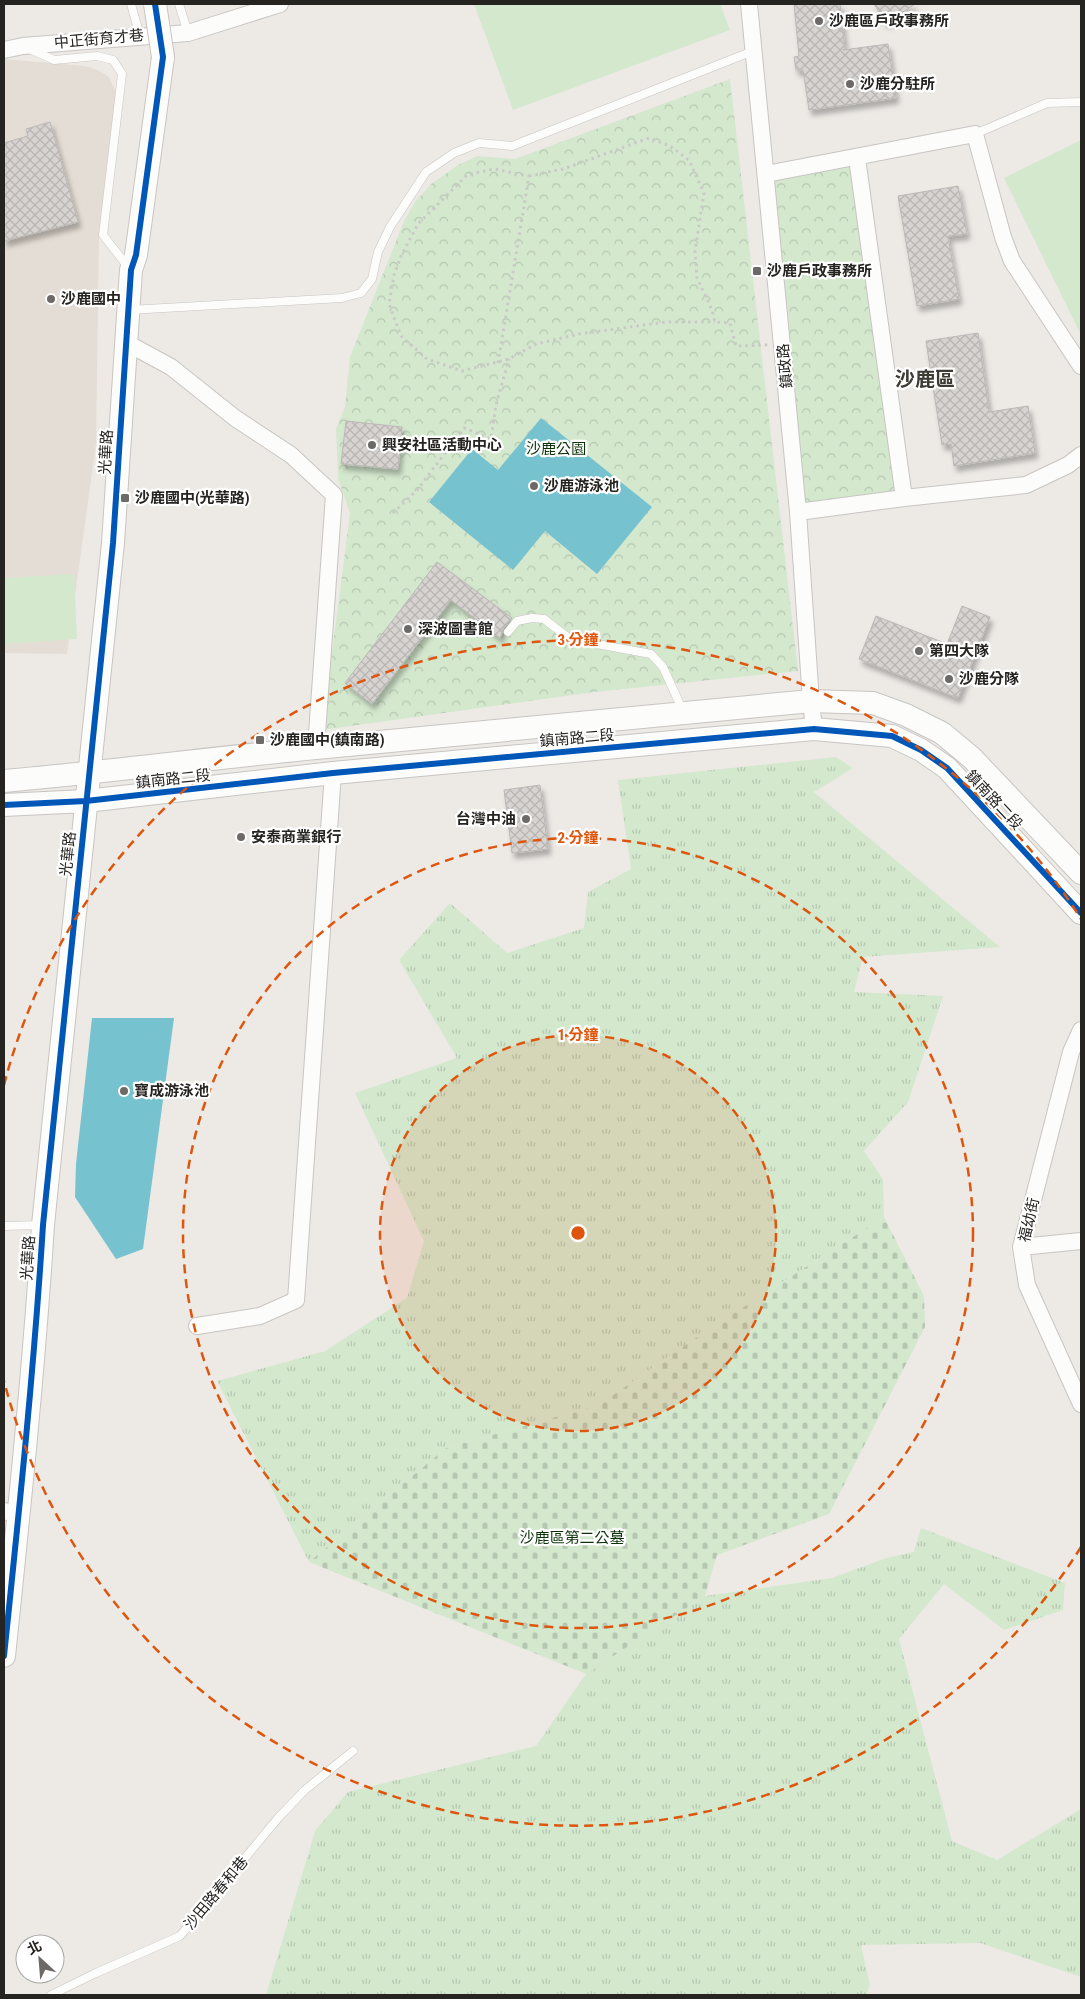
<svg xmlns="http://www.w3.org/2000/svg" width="1085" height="1999" font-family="'Roboto Condensed','Noto Sans TC',sans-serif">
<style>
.built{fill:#e4ddd5}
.grass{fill:url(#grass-tufts)}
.cemetery{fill:url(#cemetery-stones)}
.park{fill:url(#park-crowns)}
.pitch{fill:#d4e8ce}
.water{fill:#77c2cf}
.building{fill:url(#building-cross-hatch);stroke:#bbb8b6;filter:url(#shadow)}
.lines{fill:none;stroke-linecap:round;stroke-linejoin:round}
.lane-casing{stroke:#c8c5c2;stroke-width:9}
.street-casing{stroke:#c8c5c2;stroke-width:18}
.secondary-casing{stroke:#c8c5c2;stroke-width:24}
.path{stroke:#cac9c8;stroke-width:3;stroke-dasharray:2.5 4;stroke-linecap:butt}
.lane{stroke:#fcfcfb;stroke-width:8}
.street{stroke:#fcfcfb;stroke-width:16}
.secondary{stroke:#fcfcfb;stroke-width:22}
.secondary-bridge-casing{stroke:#c8c5c2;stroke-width:24;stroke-linecap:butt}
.secondary-bridge{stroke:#fcfcfb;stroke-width:22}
.cycleway-casing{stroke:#fff;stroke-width:9}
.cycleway{stroke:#0057b8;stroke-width:6}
.ring{fill:none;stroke:#de560d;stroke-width:2.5;stroke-dasharray:9 6}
.poi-dot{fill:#6c6966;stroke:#fff;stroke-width:2}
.labels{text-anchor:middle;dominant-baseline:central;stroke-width:4.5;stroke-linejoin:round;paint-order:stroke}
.poi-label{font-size:15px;font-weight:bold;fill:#262421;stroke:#fff;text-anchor:start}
.street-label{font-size:15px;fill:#262421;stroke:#fff}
.park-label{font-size:15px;fill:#0d330a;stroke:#fff}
.district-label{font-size:20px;font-weight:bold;fill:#3e3a34;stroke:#fff}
.centre{fill:#de560d;stroke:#fff;stroke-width:2.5}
.ring-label{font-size:15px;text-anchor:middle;font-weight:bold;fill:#de560d;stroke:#fff;stroke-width:4.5;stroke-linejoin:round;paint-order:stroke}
</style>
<defs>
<pattern id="grass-tufts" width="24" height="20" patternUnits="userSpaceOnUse" patternTransform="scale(1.25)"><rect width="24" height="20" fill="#d4e8ce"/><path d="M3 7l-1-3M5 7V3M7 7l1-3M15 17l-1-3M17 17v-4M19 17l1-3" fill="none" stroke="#b6c7b1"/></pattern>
<pattern id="cemetery-stones" width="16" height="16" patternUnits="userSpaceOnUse" patternTransform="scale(1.25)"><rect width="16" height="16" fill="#d4e8ce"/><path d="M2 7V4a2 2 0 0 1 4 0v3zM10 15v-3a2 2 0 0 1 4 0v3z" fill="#b6c7b1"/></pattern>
<pattern id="park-crowns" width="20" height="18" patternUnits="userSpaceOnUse" patternTransform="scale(1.25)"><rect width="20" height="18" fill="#d4e8ce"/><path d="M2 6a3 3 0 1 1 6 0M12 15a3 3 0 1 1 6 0" fill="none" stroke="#b6c7b1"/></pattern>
<pattern id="building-cross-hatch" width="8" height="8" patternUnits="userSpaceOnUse" patternTransform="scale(1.25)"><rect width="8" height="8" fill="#d6d3d0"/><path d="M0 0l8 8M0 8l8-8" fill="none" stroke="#b8b5b2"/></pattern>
<filter id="shadow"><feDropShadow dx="3" dy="5.5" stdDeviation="2.5" flood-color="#0004"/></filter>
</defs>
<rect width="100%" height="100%" fill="#edeae6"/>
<path class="built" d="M4,59L85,66L98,70L109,77L115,90L116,115L109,188L99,241L96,444L67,654L4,653Z"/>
<path class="grass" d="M836,757L853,768L814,792L1000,947L863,957L854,992L943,996L908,1102L864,1151L883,1179L884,1217L700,1335L599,1405L446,1448L309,1562L217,1381L325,1351L407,1298L424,1241L355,1093L457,1058L399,960L450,903L507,953L584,928L588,892L631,869L618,780Z
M921,1528L1065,1583L1063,1610L1004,1630L944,1584L899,1639L952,1841L997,1860L1081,1809V1977L980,1943L861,1945L870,1985L866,1995H266L315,1831L348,1792L536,1746L586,1674L705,1596L832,1578L886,1558L914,1552Z"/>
<path class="cemetery" d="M884,1217L924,1296L925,1327L829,1514L717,1555L705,1596L586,1674L309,1562L446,1448L599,1405L700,1335Z"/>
<path class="park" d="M730,79L798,671L595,692L322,730L350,513L338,479L336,429L345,407L350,357L404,221L415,202L431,184L458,165L477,156L515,159Z
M852,164L898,491L804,505L771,179Z"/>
<path class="pitch" d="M474,4H720L730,30L513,110Z
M1081,140V335L1004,178Z
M74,574L77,639L4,644V578Z"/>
<path class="water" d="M541,418L652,507L597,574L545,531L513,570L429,502L472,449L498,470Z
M92,1018H174L143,1249L116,1259L75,1197L76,1164Z"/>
<path class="building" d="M794,4H840L845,49L843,50L888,44L896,98L809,110L803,70H796L794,57L799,56Z
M874,4H915L886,23Z
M50,122L78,222L4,241V143L28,136L26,129Z
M958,186L967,234L948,236L959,299L917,306L898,196Z
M978,333L989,412L1028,406L1035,453L954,466L951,444L942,445L926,341Z
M346,421L402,427L398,469L341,464Z
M437,562L512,618L503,629L500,638L451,600L372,704L345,683Z
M962,606L990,617L958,698L859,659L876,616L947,644Z
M540,785L548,849L512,853L504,790Z"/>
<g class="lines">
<g class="lane-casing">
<path id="lane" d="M131,4L140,36
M179,4L188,33
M30,49L54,60L97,56L113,60L122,74L103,235L128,267
M975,134L1047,103L1081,102
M129,310L342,298L361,293L372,279L378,252L390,227L426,172L454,153L479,143L512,146L753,51
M508,632L517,621L532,618L544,619L570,639L651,654L663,667L683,711
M4,1226L42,1225
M51,1995L96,1973L180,1936L279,1817L305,1790L353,1751"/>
</g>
<g class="street-casing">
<path id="street" d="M749,4L798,512L811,701L814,729
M4,50L23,46L188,33L280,4
M857,158L904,498L1026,485L1068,465L1081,455
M766,174L975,134L1003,237L1012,261L1081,366
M125,342L171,367L235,418L291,455L334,495L316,748
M798,512L904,498
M1081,1030L1071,1052L1021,1247L1027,1285L1081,1404
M1021,1247L1081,1241
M197,1326L260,1316L296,1300L333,773
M4,1511L19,1515"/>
</g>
<g class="secondary-casing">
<path id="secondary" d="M4,781C108,772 212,758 316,748C481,732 646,717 811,701L873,703L906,715L942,733L972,758L1081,873
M4,805L86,801L333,773L814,729L892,736L921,750L947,768L1081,913
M4,1656C19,1512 34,1369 43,1225L113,543L131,270L136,255L163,57"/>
</g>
<path class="path" d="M529,176L563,169L649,138L670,146L689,160L704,193L695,251L697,278L712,310L715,322L730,323L736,346L768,345
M498,363L529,176L494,169L467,175L418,224L401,256L394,275L389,304L401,336L427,359L462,371L509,359L536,344L579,334L666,322H715
M393,513L418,489L464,428L491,439L496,405L509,359"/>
<use href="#lane" class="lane"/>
<use href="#street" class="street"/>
<use href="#secondary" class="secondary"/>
<g class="secondary-bridge-casing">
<path id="secondary-bridge" d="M155,4L163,57"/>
</g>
<use href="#secondary-bridge" class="secondary-bridge"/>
<g class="cycleway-casing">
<path id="cycleway" d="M4,805L86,801L333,773L814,729L892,736L921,750L947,768L1081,913
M4,1656C19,1512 34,1369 43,1225L113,543L131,270L136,255L163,57L155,4"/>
</g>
<use href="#cycleway" class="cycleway"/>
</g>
<circle cx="578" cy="1233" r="198" fill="#de560d" fill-opacity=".12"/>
<g class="ring">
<circle cx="578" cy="1233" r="198"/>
<circle cx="578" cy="1233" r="395"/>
<path d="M1081 1547A593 593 0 0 1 4 1381M4 1085A593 593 0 0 1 1081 919"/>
</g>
<g class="poi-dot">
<circle cx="819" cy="21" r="5"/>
<circle cx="850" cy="84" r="5"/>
<rect x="752" y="266" width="10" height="10" rx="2.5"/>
<circle cx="51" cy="299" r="5"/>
<circle cx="372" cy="445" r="5"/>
<circle cx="534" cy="486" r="5"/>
<rect x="120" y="493" width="10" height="10" rx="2.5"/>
<circle cx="408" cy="629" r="5"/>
<circle cx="919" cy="651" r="5"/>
<circle cx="949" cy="679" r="5"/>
<rect x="255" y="735" width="10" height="10" rx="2.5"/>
<circle cx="526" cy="819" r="5"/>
<circle cx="241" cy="837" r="5"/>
<circle cx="124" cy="1091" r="5"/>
</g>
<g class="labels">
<g class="poi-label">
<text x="829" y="21">沙鹿區戶政事務所</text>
<text x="860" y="84">沙鹿分駐所</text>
<text x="767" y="271">沙鹿戶政事務所</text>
<text x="61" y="299">沙鹿國中</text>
<text x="382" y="445">興安社區活動中心</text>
<text x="544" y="486">沙鹿游泳池</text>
<text x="135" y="498">沙鹿國中(光華路)</text>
<text x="418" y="629">深波圖書館</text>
<text x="929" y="651">第四大隊</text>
<text x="959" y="679">沙鹿分隊</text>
<text x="270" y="740">沙鹿國中(鎮南路)</text>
<text x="516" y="819" text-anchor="end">台灣中油</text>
<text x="251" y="837">安泰商業銀行</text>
<text x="134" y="1091">寶成游泳池</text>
</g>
<g class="street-label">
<text transform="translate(99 39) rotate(-5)">中正街育才巷</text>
<text transform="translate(785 366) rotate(-95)">鎮政路</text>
<text transform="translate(106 452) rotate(-87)">光華路</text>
<text transform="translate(577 738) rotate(-5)">鎮南路二段</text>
<text transform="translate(173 779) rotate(-6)">鎮南路二段</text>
<text transform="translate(994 800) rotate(47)">鎮南路二段</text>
<text transform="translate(68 854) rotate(-84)">光華路</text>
<text transform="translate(1029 1220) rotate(-77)">福幼街</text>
<text transform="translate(28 1258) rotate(-86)">光華路</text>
<text transform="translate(216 1893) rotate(-50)">沙田路春和巷</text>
</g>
<g class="park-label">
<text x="556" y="449">沙鹿公園</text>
<text x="572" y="1538">沙鹿區第二公墓</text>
</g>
<g class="district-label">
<text x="925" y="379">沙鹿區</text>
</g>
</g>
<circle cx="578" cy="1233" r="8" class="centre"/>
<g class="ring-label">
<text x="578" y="645">3 分鐘</text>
<text x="578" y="843">2 分鐘</text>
<text x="578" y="1040">1 分鐘</text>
</g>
<rect width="1085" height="1999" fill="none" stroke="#262421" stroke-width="10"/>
<g transform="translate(40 1959) rotate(334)"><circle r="24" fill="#ffffff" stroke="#a8a7a6"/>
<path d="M0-4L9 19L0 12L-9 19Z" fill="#6c6966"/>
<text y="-8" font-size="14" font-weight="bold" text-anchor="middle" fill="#262421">北</text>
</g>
</svg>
